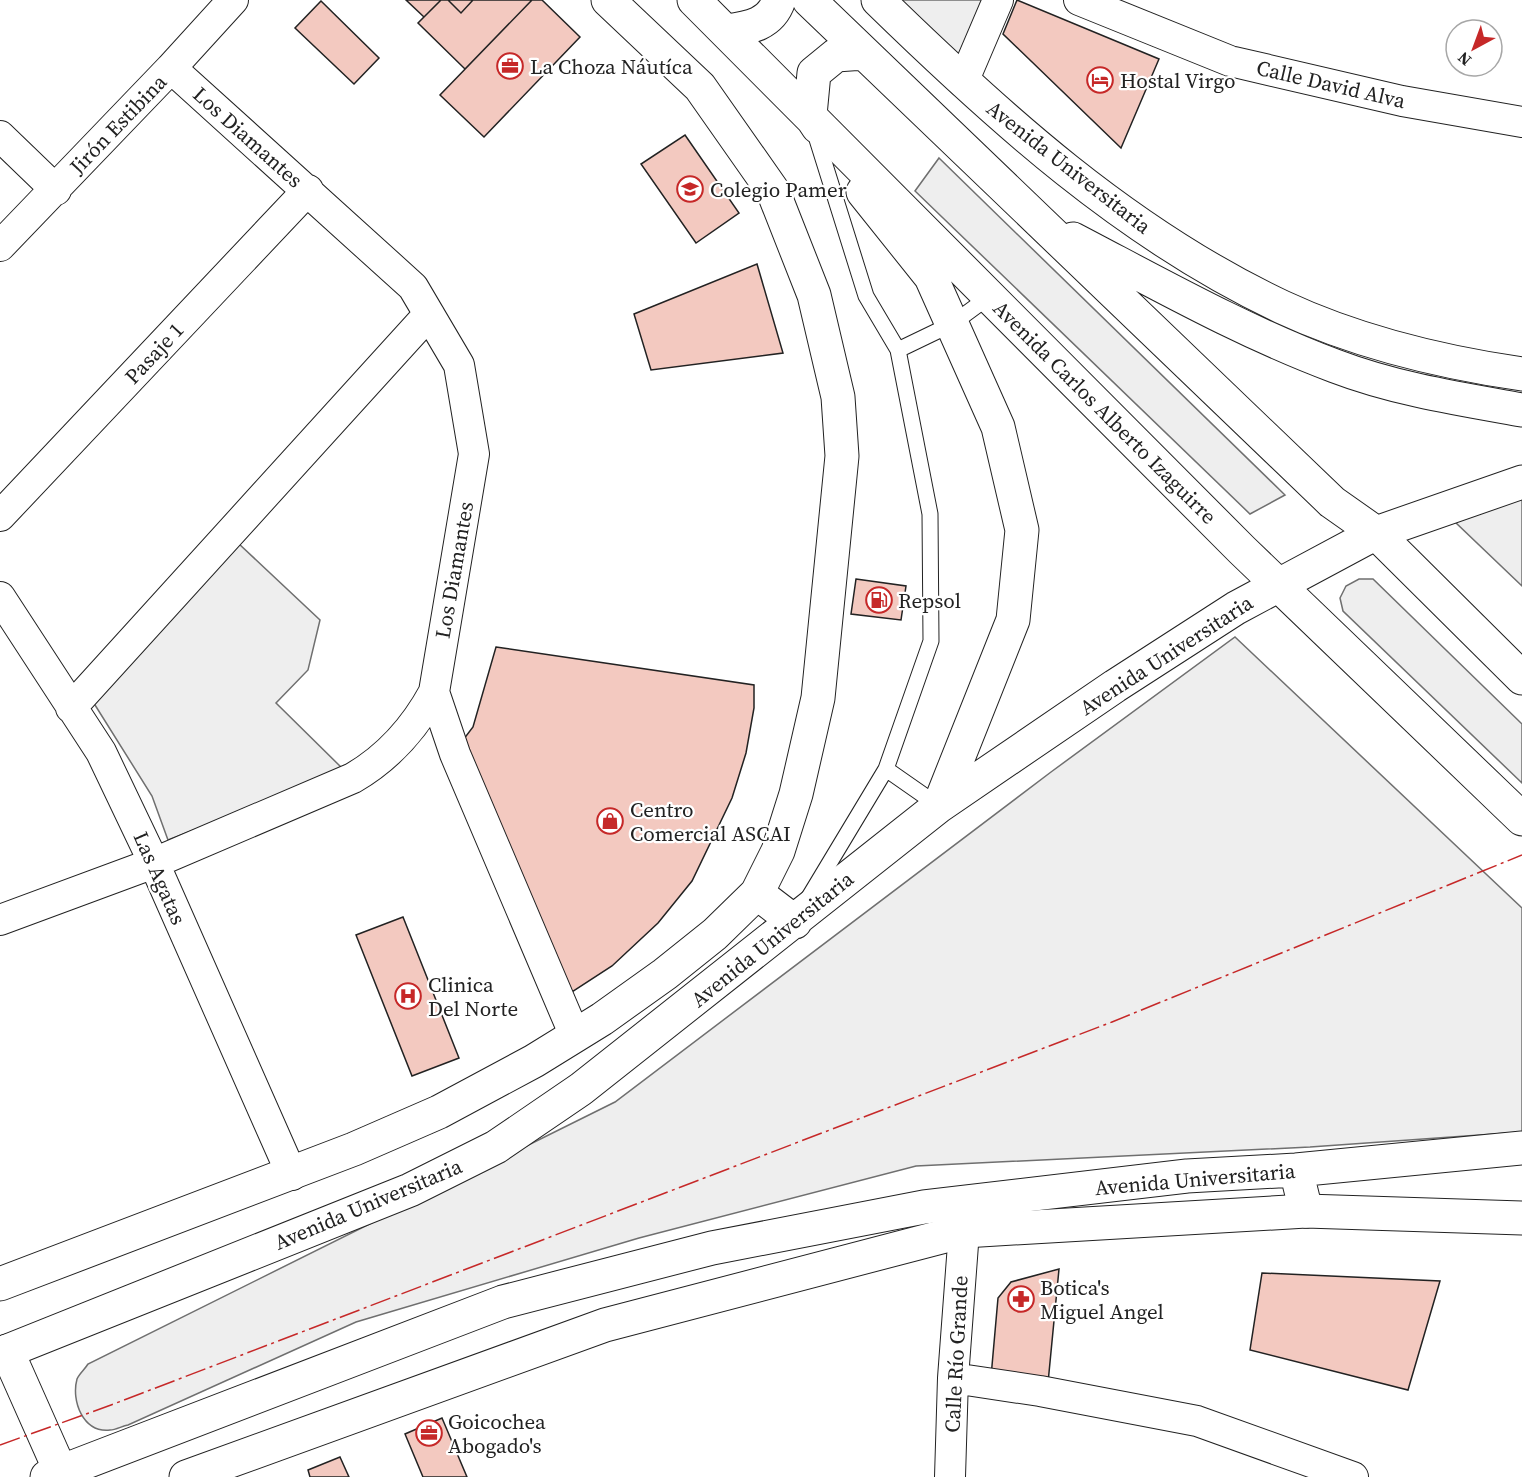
<svg xmlns="http://www.w3.org/2000/svg" width="1522" height="1477" font-family="'Source Serif 4',serif">
<style>
.green{fill:#eee;stroke:#6f6f6f;stroke-width:1.5}
.building{fill:#f3c9c0;stroke:#222;stroke-width:1.5}
.lines{fill:none;stroke-linecap:round;stroke-linejoin:round}
.lane-casing{stroke:#222;stroke-width:17}
.street-casing{stroke:#222;stroke-width:32}
.secondary-casing{stroke:#222;stroke-width:35}
.primary-casing{stroke:#222;stroke-width:35}
.lane{stroke:#fff;stroke-width:15}
.street{stroke:#fff;stroke-width:30}
.secondary{stroke:#fff;stroke-width:33}
.primary{stroke:#fff;stroke-width:33}
.power{stroke:#c62828;stroke-width:1.5;stroke-dasharray:21 4.5 3 4.5;stroke-linecap:butt}
.labels{text-anchor:middle;dominant-baseline:central;stroke-width:4.5;stroke-linejoin:round;paint-order:stroke}
.poi-label{font-size:21px;fill:#222;stroke:#fff;text-anchor:start}
.street-label{font-size:21px;fill:#222;stroke:#fff}
</style>
<rect width="100%" height="100%" fill="#fff"/>
<path class="green" d="M897,0H986L960,61Z
M939,158L1285,495L1250,514L915,191Z
M1522,497V586L1454,521Z
M238,543L320,620L308,670L276,703L345,771L168,840L152,796L90,697Z
M1359,579H1373L1522,724V783L1343,611L1340,598L1346,586Z
M1235,637L1522,908V1132L1310,1147L916,1166L639,1238L356,1322L128,1425C122,1426 116,1430 110,1430C83,1433 71,1401 77,1379C79,1374 85,1369 88,1364L615,1102L1051,772Z"/>
<path class="building" d="M406,0H441L424,17Z
M441,0H448L461,13L473,0H532L465,69L418,23Z
M448,0H473L461,13Z
M532,0H542L580,37L484,137L440,95Z
M1017,0L1159,59L1121,148L1003,34Z
M321,1L379,58L354,84L295,28Z
M685,135L739,213L696,243L641,164Z
M757,264L783,353L651,370L634,314Z
M856,579L906,586L901,620L851,614Z
M496,647L754,685V708L746,753L732,798L692,881L658,923L612,966L572,992L463,740L473,727Z
M403,917L459,1058L412,1076L356,935Z
M1059,1269L1048,1383L991,1377L998,1298L1011,1282Z
M1262,1273L1440,1281L1408,1390L1250,1350Z
M442,1418L467,1477H423L405,1434Z
M340,1457L349,1477H310L308,1470Z"/>
<g class="lines">
<g class="lane-casing">
<path id="lane" d="M898,350L952,324L990,296
M886,769L939,806
M809,897L886,769L931,641L930,514L898,350L866,296L815,133"/>
</g>
<g class="street-casing">
<path id="street" d="M1079,0L1230,61L1402,101L1522,122
M963,82L998,0
M0,136L56,190
M0,246L171,68L233,0
M0,516L308,190
M0,597L101,752L154,863L292,1175
M434,692L455,754L575,1036
M71,708L429,314
M0,920L154,863L353,778C389,757 414,729 434,692L474,454L459,365L413,287L171,68
M953,1378L1040,1391L1197,1421L1353,1477
M950,1477L953,1378L964,1231"/>
</g>
<g class="secondary-casing">
<path id="secondary" d="M878,0C999,118 1127,234 1282,307C1357,342 1440,362 1522,374
M0,1284L354,1149L439,1112L534,1061L602,1019L665,974L715,934L757,893L778,851L796,794L818,698L842,456L838,397L814,295L773,191L700,87L608,0
M7,1351L63,1477
M186,1477L605,1325L964,1231L1306,1211L1522,1218"/>
</g>
<g class="primary-casing">
<path id="primary" d="M694,0L1242,550L1522,819
M809,0L1332,502L1376,533L1522,678
M727,31C750,28 771,24 779,0
M818,127L810,115L814,73L836,55L864,53
M863,192L931,277L998,427L1022,530L1013,620L939,806
M1073,239C1159,284 1244,332 1335,366C1395,389 1460,399 1522,410
M757,893L795,922
M1296,1170L1306,1211
M0,1354L410,1190L496,1147L581,1089L939,806L1115,686L1236,608L1376,533L1522,482
M47,1477L503,1302L712,1248L924,1207L1187,1176L1296,1170L1522,1148"/>
</g>
<use href="#lane" class="lane"/>
<use href="#street" class="street"/>
<use href="#secondary" class="secondary"/>
<use href="#primary" class="primary"/>
<path class="power" d="M0,1445L111,1405L1112,1022L1522,855"/>
</g>
<defs>
<g id="office-ring" transform="scale(1.35)"><circle r="9.5" fill="#fff" stroke="#c62828" stroke-width="1.5"/><path d="M-6-3h4V-5.5h4V-3h4V5H-6ZM-1-4.5V-3h2v-1.5ZM-6 0V1H6V0Z" fill="#c62828"/></g>
<g id="hotel-ring" transform="scale(1.35)"><circle r="9.5" fill="#fff" stroke="#c62828" stroke-width="1.5"/><path d="M-6-4.5h1.5V1H6V5H4.5V3h-9V5H-6ZM-4 0a1.8 1.8 0 1 1 3.6 0ZM.5 0V-2.5h3Q6-2.5 6 0Z" fill="#c62828"/></g>
<g id="school-ring" transform="scale(1.35)"><circle r="9.5" fill="#fff" stroke="#c62828" stroke-width="1.5"/><path d="M0-5L7-2L0 1L-7-2ZM-4 1L0 2.5L4 1V4Q0 6-4 4Z" fill="#c62828"/></g>
<g id="fuel-ring" transform="scale(1.35)"><circle r="9.5" fill="#fff" stroke="#c62828" stroke-width="1.5"/><path d="M-5.5-6h7V0h2V4h1.3V-2.5L3-4.5l.8-.8L6-3V5H2.5V1h-1V6h-7ZM-4.2-4.7v3.2H.2V-4.7Z" fill="#c62828"/></g>
<g id="shop-ring" transform="scale(1.35)"><circle r="9.5" fill="#fff" stroke="#c62828" stroke-width="1.5"/><path d="M-5-2.5h2.3a2.7 3.5 0 0 1 5.4 0H5L5.5 6h-11ZM-1.5-2.5h3a1.5 2.3 0 0 0-3 0Z" fill="#c62828"/></g>
<g id="hospital-ring" transform="scale(1.35)"><circle r="9.5" fill="#fff" stroke="#c62828" stroke-width="1.5"/><path d="M-5-5h3v3.5h4V-5h3V5h-3V1.5h-4V5h-3Z" fill="#c62828"/></g>
<g id="pharmacy-ring" transform="scale(1.35)"><circle r="9.5" fill="#fff" stroke="#c62828" stroke-width="1.5"/><path d="M-2-6h4v4h4v4h-4v4h-4v-4h-4v-4h4Z" fill="#c62828"/></g>
</defs>
<g fill-rule="evenodd">
<use href="#office-ring" x="510" y="66"/>
<use href="#hotel-ring" x="1100" y="80"/>
<use href="#school-ring" x="690" y="189"/>
<use href="#fuel-ring" x="879" y="600"/>
<use href="#shop-ring" x="610" y="821"/>
<use href="#hospital-ring" x="408" y="996"/>
<use href="#pharmacy-ring" x="1021" y="1299"/>
<use href="#office-ring" x="429" y="1433"/>
</g>
<g class="labels">
<g class="poi-label">
<text x="530" y="66">La Choza Náutíca</text>
<text x="1120" y="80">Hostal Virgo</text>
<text x="710" y="189">Colegio Pamer</text>
<text x="898" y="600">Repsol</text>
<text x="630" y="809">Centro<tspan x="630" dy="24">Comercial ASCAI</tspan></text>
<text x="428" y="984">Clinica<tspan x="428" dy="24">Del Norte</tspan></text>
<text x="1040" y="1287">Botica's<tspan x="1040" dy="24">Miguel Angel</tspan></text>
<text x="448" y="1421">Goicochea<tspan x="448" dy="24">Abogado's</tspan></text>
</g>
<g class="street-label">
<text transform="translate(1331 84) rotate(13)">Calle David Alva</text>
<text transform="translate(118 124) rotate(-46)">Jirón Estibina</text>
<text transform="translate(248 137) rotate(42)">Los Diamantes</text>
<text transform="translate(1069 167) rotate(38)">Avenida Universitaria</text>
<text transform="translate(154 353) rotate(-47)">Pasaje 1</text>
<text transform="translate(1105 412) rotate(45)">Avenida Carlos Alberto Izaguirre</text>
<text transform="translate(454 570) rotate(-80)">Los Diamantes</text>
<text transform="translate(1166 655) rotate(-33)">Avenida Universitaria</text>
<text transform="translate(160 878) rotate(66)">Las Agatas</text>
<text transform="translate(772 939) rotate(-39)">Avenida Universitaria</text>
<text transform="translate(1195 1179) rotate(-5)">Avenida Universitaria</text>
<text transform="translate(368 1204) rotate(-23)">Avenida Universitaria</text>
<text transform="translate(956 1354) rotate(-87)">Calle Río Grande</text>
</g>
</g>
<g transform="translate(1474 48) rotate(221)"><circle r="28" fill="#ffffff" stroke="#a7a7a7" stroke-width="1.5"/>
<path d="M0-4.5L10 22L0 15L-10 22Z" fill="#c62828"/>
<text y="-9" font-size="16" font-weight="bold" text-anchor="middle" fill="#222222">N</text>
</g>
</svg>
